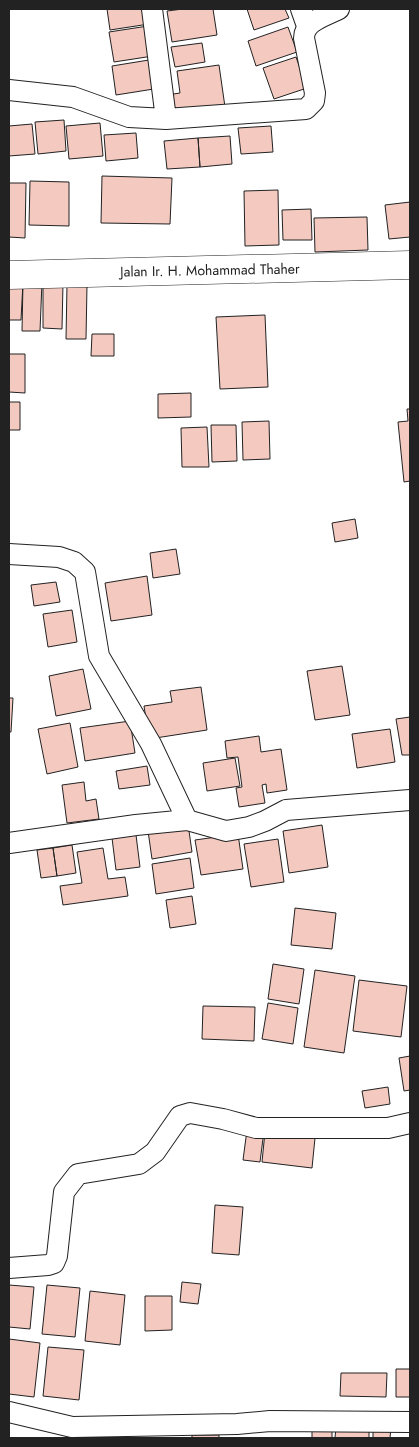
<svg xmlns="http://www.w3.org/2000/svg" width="419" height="1447" font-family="Jost,sans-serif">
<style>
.building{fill:#f3c9c0;stroke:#222}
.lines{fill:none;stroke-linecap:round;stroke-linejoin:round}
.minor-casing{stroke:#222;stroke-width:22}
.secondary-casing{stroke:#222;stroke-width:29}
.minor{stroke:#fff;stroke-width:20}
.secondary{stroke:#fff;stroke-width:28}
.labels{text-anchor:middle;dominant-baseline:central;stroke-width:4;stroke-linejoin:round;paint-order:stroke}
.street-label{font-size:14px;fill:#222;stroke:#fff}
</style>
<rect width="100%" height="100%" fill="#fff"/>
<path class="building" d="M107,9H146L149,24L110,30Z
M183,9H213L217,35L172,42L167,11Z
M247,9H285L289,18L254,30Z
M148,26L153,56L114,62L109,32Z
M288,27L297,52L256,66L248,41Z
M202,43L205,62L175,67L171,47Z
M296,57L307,88L274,99L263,68Z
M155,59L160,88L116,95L112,66Z
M219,65L225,107L170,114L167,95L180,93L177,71Z
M64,120L66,151L38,154L35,122Z
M100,123L103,156L69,159L66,126Z
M32,124L35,154L9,156V126Z
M271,126L273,152L241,154L238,128Z
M136,133L138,158L106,161L104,135Z
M230,136L232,164L200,167L198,138Z
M198,138L200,167L167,169L164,141Z
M102,176L172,178L170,224L101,223Z
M30,181L69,182V226L29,225Z
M9,183H26L25,238L9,237Z
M278,190L279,245L245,246L244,191Z
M410,202V237L389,239L385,205Z
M311,209L312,240H283L282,210Z
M367,217L368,250L315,252L314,218Z
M9,282H23L21,320H9Z
M23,282H42L40,331H22Z
M43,283H63L62,329L43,328Z
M67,284L87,285L86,339H66Z
M265,315L268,387L220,389L216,317Z
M92,334H114V356H91Z
M9,354H25V393L9,392Z
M191,393V417L158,418V394Z
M9,402H20V430H9Z
M407,409H410V481L404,482L398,422L408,421Z
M269,421L270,459L243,460L242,422Z
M211,425H236L237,461L212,462Z
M207,427L209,467H182L181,428Z
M355,519L358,538L335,542L332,523Z
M176,549L180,574L153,578L150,553Z
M147,576L152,615L111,621L105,583Z
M56,582L60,602L34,606L31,585Z
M72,610L77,642L48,647L43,614Z
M342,666L350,715L315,720L307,671Z
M83,669L91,709L56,716L49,676Z
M201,687L207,730L149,739L144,706L172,702L170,691Z
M9,698H13L11,732H9Z
M410,717V755H402L396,719Z
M130,721L135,753L85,761L80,728Z
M70,723L78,767L47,774L38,729Z
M390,729L395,762L357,768L352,734Z
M259,736L261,752L281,749L287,790L267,793L266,784L262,785L265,803L239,807L236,788L242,787L238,757L227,758L225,741Z
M235,758L240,786L207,791L203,763Z
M147,766L150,785L119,789L116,771Z
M84,782L86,801L96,799L99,819L67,823L62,785Z
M188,824L192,852L152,859L148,831Z
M322,825L328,867L289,873L283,831Z
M238,834L243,869L201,875L195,840Z
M136,835L140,867L116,870L112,838Z
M278,839L284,882L251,887L244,844Z
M72,845L76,873L57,876L53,848Z
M53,848L57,876L41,878L37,850Z
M103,848L108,879L125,877L128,896L63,905L60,886L82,883L77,852Z
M190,858L194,888L156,894L152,864Z
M192,896L196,924L170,928L166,900Z
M295,908L336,913L332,949L291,945Z
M273,964L304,969L299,1004L268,999Z
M315,970L355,976L344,1053L304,1047Z
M359,980L407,986L401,1037L353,1031Z
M268,1003L298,1008L293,1044L262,1039Z
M203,1006L255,1007L254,1041L202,1039Z
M410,1056V1090L404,1091L399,1058Z
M388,1087L390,1104L365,1108L362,1091Z
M247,1130L264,1131L260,1162L243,1160Z
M265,1132L315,1138L312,1168L262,1162Z
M215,1205L243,1207L239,1255L212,1253Z
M182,1282L201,1284L198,1304L180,1302Z
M9,1285L34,1287L30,1329L9,1327Z
M47,1285L80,1288L75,1337L42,1334Z
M90,1291L125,1295L120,1345L85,1341Z
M145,1296H172V1330L145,1331Z
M9,1339L40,1343L34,1397L9,1394Z
M48,1347L84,1350L79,1400L43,1396Z
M396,1369H410V1397H396Z
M341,1373H387L386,1397L340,1396Z
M312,1426H332V1438H312Z
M336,1427H369V1438H335Z
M373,1427H391L390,1438H373Z
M192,1435H219V1438H192Z"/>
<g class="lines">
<g class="minor-casing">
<path id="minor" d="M152,9L166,119L306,109L314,101L315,93L304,38C304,21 326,16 339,9
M301,9L307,26
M9,90L73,97L129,117L166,119
M9,554L59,557L74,562L85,572L99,656L151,744L187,820
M9,843L136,825L187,820L226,831L249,827L265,821L286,810L410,800
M9,1268L48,1265L54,1263L57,1256L64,1192L78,1174L139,1164L155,1152L180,1116L190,1113L223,1119L256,1128H388L410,1123
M9,1412L72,1427L237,1424L270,1421L410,1422"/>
</g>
<g class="secondary-casing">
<path id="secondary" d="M9,275L410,265"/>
</g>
<use href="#minor" class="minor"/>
<use href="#secondary" class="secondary"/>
</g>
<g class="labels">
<g class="street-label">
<text transform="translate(210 270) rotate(-1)">Jalan Ir. H. Mohammad Thaher</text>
</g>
</g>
<rect width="419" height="1447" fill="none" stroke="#222222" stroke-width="20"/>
</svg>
